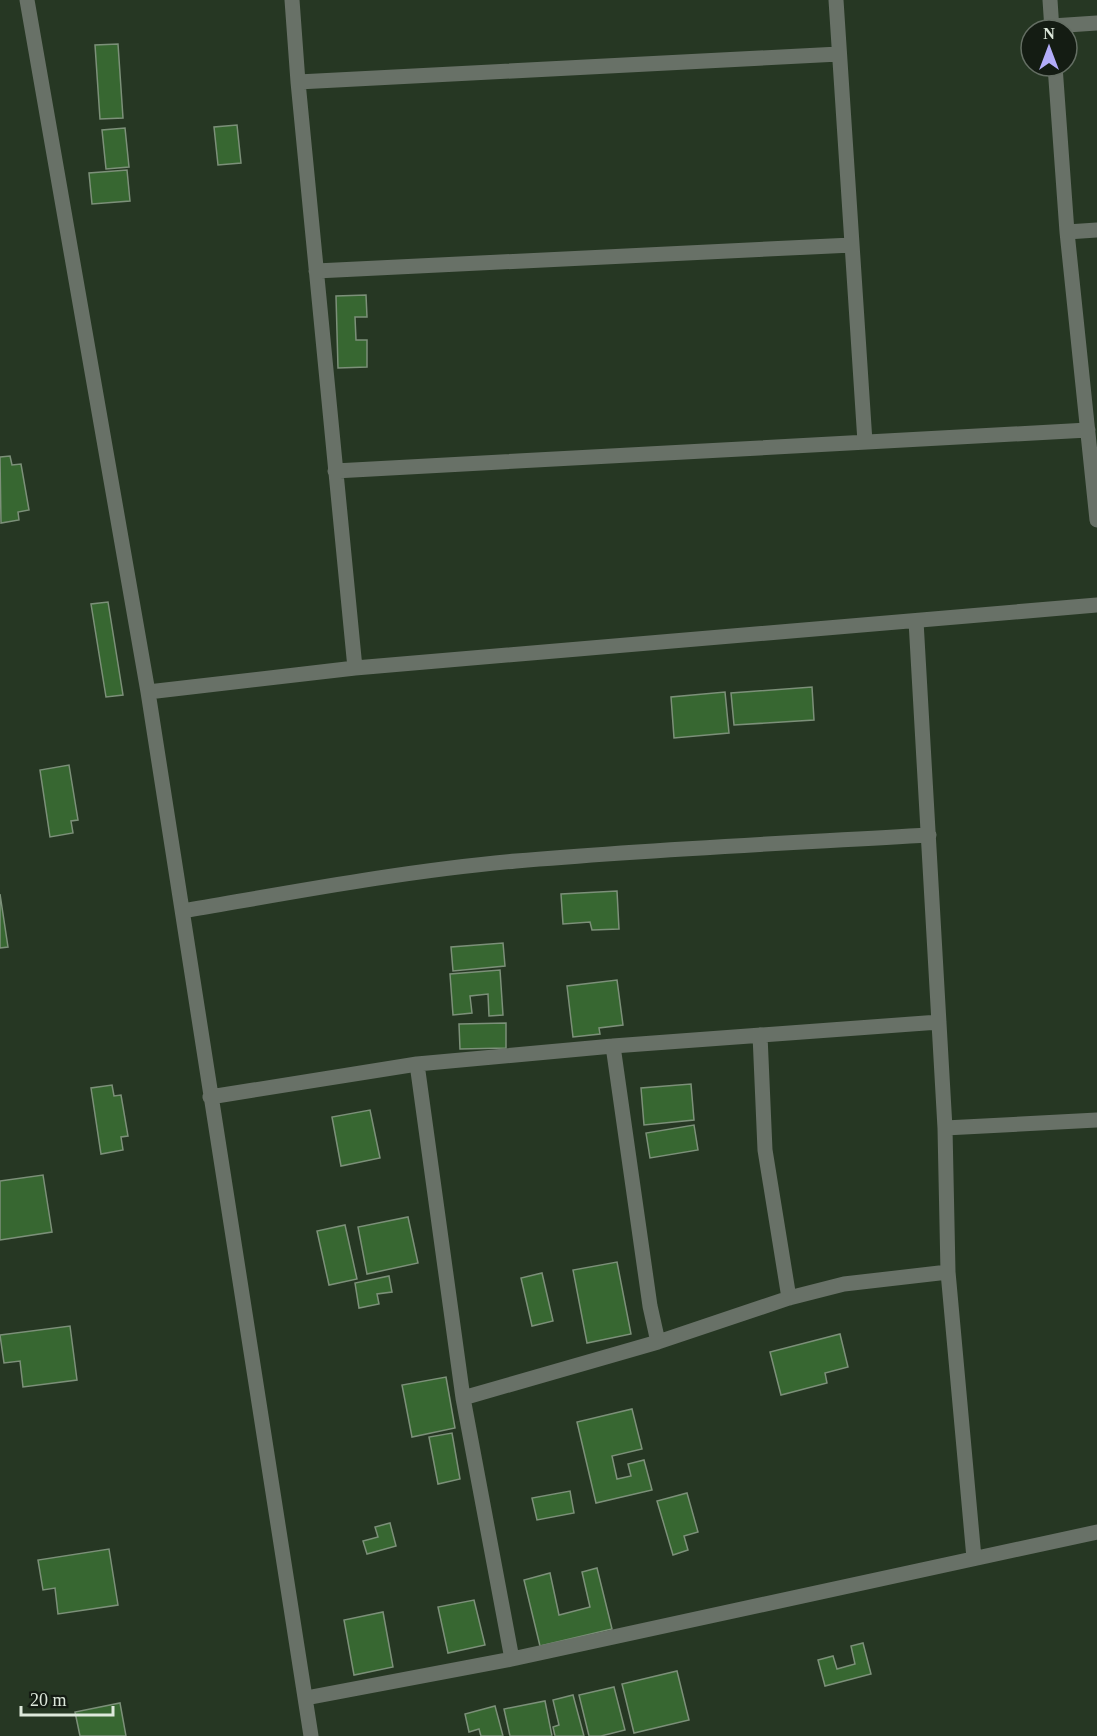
<svg xmlns="http://www.w3.org/2000/svg" width="1097" height="1736" font-family="'Times New Roman',serif">
<style>
.building{fill:#376731;stroke:#7c9079;stroke-width:1.5}
.lines{fill:none;stroke-linecap:round;stroke-linejoin:round}
.minor{stroke:#687167;stroke-width:15}
</style>
<rect width="100%" height="100%" fill="#263723"/>
<path class="building" d="M118,44L123,118L100,119L95,45Z
M237,125L241,163L218,165L214,127Z
M125,128L129,167L106,169L102,130Z
M127,170L130,201L92,204L89,173Z
M366,295L367,317H355L356,340H367V367L338,368L336,296Z
M10,456L12,465L21,464L29,510L18,512L19,520L1,523L0,457Z
M108,602L123,695L106,697L91,604Z
M812,687L814,720L734,725L731,693Z
M725,692L729,733L674,738L671,697Z
M69,765L78,820L71,821L73,833L50,837L40,770Z
M617,891L619,929L592,930L590,922L563,924L561,894Z
M0,894L8,947L0,948Z
M503,943L505,966L453,971L451,947Z
M500,970L503,1015L489,1016L488,994L470,996L472,1013L453,1015L450,974Z
M617,980L623,1025L599,1028L600,1034L573,1037L567,986Z
M506,1023V1048L460,1049L459,1024Z
M691,1084L694,1120L644,1125L641,1088Z
M112,1085L114,1096L121,1095L128,1136L121,1137L123,1150L101,1154L91,1088Z
M370,1110L380,1158L341,1166L332,1117Z
M694,1125L698,1150L650,1158L646,1133Z
M43,1175L52,1232L0,1240V1181Z
M408,1217L418,1263L367,1274L358,1227Z
M345,1225L357,1279L329,1285L317,1231Z
M617,1262L631,1334L587,1343L573,1270Z
M542,1273L553,1321L532,1326L521,1278Z
M389,1276L392,1292L377,1294L379,1304L359,1308L355,1283Z
M70,1326L77,1380L23,1387L20,1361L4,1363L0,1335Z
M840,1334L848,1367L825,1373L827,1383L781,1395L770,1352Z
M446,1377L455,1428L412,1437L402,1385Z
M632,1409L642,1449L612,1456L617,1479L631,1476L628,1464L644,1460L652,1490L596,1503L577,1422Z
M452,1433L460,1479L438,1484L429,1437Z
M570,1491L574,1513L537,1520L532,1498Z
M687,1493L698,1532L684,1536L688,1550L673,1555L657,1501Z
M390,1523L396,1546L367,1554L363,1541L378,1537L375,1527Z
M109,1549L118,1605L58,1614L55,1588L43,1590L38,1560Z
M597,1568L612,1629L540,1646L524,1580L550,1573L559,1615L590,1607L582,1572Z
M474,1600L485,1645L448,1653L438,1607Z
M383,1612L393,1667L354,1675L344,1620Z
M863,1643L871,1674L825,1686L818,1660L833,1656L837,1669L855,1664L851,1646Z
M677,1671L689,1720L634,1733L622,1684Z
M614,1687L625,1730L601,1736H589L579,1695Z
M573,1695L584,1736H555L553,1727L559,1725L553,1700Z
M545,1701L552,1736H510L504,1709Z
M120,1703L126,1736H80L75,1712Z
M495,1706L503,1736H481L479,1729L469,1732L465,1714Z"/>
<g class="lines">
<path class="minor" d="M27,0L148,692L311,1736
M292,0L298,82L355,668
M836,0L865,442
M1050,0L1052,30
M1052,26L1097,23
M1055,66L1067,232L1097,520
M298,82L839,54
M1067,232L1097,230
M316,271L852,245
M335,471L1088,430
M916,621L945,1128L948,1272L974,1558
M148,692L355,668L1097,605
M183,911C294,892 404,871 516,861C653,849 791,843 929,835
M760,1035L765,1150L789,1298
M613,1046L650,1306L658,1342
M417,1064L463,1398L512,1659
M210,1097L417,1064L613,1046L939,1022
M945,1128L1097,1120
M463,1398L658,1342L789,1298L844,1284L948,1272
M306,1698L512,1659L1097,1532"/>
</g>
<g transform="translate(1049 48)"><circle r="28" fill="#141c13" stroke="#646e63" stroke-width="1.5"/>
<path d="M0-4.5L10 22L0 15L-10 22Z" fill="#b3adf9"/>
<text y="-9" font-size="16" font-weight="bold" text-anchor="middle" fill="#dde8db">N</text>
</g>
<path d="M21 1706v9h92v-9" fill="none" stroke="#dde8db" stroke-width="3"/>
<text x="30" y="1706" font-size="18" fill="#dde8db" stroke="#141c13" stroke-width="4.5" paint-order="stroke">20 m</text>
</svg>
